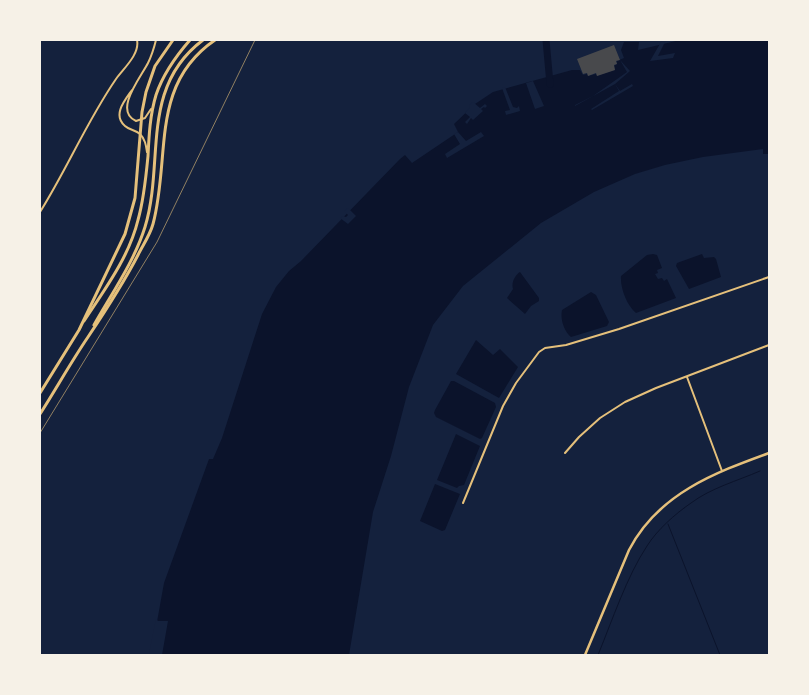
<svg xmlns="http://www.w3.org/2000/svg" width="809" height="695" font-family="Montserrat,sans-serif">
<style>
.water{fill:#0b132b}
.pier{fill:#14213d}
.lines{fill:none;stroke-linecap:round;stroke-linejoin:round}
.stream{stroke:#0b132b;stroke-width:1}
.river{stroke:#0b132b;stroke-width:7}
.building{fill:#48494c}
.minor{stroke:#e5c07b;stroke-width:2}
.tertiary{stroke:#e5c07b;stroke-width:2.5}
.secondary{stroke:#e5c07b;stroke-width:3}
.primary{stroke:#e5c07b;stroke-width:3}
.rail{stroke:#918062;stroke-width:1}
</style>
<rect width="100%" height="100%" fill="#14213d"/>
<path class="water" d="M680,40H769V154H763V149L703,157L665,165L635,174L594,192L541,223L463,286L433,325L409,387L391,456L373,512L349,655H151L164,583L209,459H213L222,438L262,314L276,287L289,271L301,261L400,159L405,155L412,163L458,132L454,124L475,104L493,92L572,70H580L583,75L587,74L588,76L596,74L597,76L615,70L614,66L617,64V61L624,58L621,50L624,42H639L638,50Z
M653,254L657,255L662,268L657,270L658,273L655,274L658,279L662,278L664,281L667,279L676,298L636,313C627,306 620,288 621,276L647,255Z
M702,254L704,258L714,257L716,259L721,277L689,289L676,266L677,263Z
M520,272L539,298V301L531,306L525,314L507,298L513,289C511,283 515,275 520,272Z
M591,292L596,295L609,322L607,326L571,337C564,331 560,319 562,310Z
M476,340L493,355L500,349L518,367L499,398L456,374Z
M451,381H454L495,403L496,407L482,438L480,439L436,417L434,413L435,410Z
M456,434L480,446L464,485L459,486L457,488L437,480Z
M435,484L460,494L445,530L442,531L420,521Z"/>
<path class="pier" d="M666,40L658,56L675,53L673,58L650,61L661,42Z
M620,60L630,71L615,84L620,91L632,84L633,86L592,110L591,109L619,91L615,84L575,106V105L593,96L627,72Z
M533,81L544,106L535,109L526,83Z
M505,87L513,107L517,108L519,106L520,111L506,115L505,111L510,110L502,88Z
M473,102L480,108L485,104L487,106L485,108L484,107L481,109L483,111L473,120L471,118L467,124L465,122L470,117L465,113L470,107L469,105Z
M458,132L466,141L481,132L484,136L447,158L445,154L460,144L454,134Z
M348,208L356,216L348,224L340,218L343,216L346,217L348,215L344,211Z
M156,619L158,621H168L162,655L149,654Z"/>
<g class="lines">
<path class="stream" d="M668,524L720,655
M598,655C612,621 627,576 647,546C657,530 675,514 691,503C711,488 737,481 760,471"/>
<path class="river" d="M546,40L550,84"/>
</g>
<path class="building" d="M614,45L620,60L616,61L617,64L614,65L615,70L597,76L596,73L588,76L587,73L583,74L577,59Z"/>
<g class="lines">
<path class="minor" d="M132,90C125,100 112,115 125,126C129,130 136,130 140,134C145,139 146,145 147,152
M151,109L145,118L136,121C113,111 141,77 148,63C152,55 154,48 156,40
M40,212C67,169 87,121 116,79C124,68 140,54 137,40
M687,377L722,471
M565,453L579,437L600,418L625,402L656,388L769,345
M463,503L503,406L516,383L539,352L545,348L566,345L619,329L769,277"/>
<path class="tertiary" d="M585,655L629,550C658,494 714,473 769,453"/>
<path class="secondary" d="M84,321C105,289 129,257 138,220C144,199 146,177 148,156C149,135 150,115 156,95C163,74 176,56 190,40
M94,325C112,293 134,262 145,227C165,162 139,88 203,40"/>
<path class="primary" d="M40,393L79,330L125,234L135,198L142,112L146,92L155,66L173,40
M40,414C56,389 71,362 88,337C106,310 123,284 138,255C143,245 150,235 153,224C171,157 149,85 215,40"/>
<path class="rail" d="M40,433L157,242L255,40"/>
</g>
<rect width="809" height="695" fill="none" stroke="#f6f1e7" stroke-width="82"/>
</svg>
